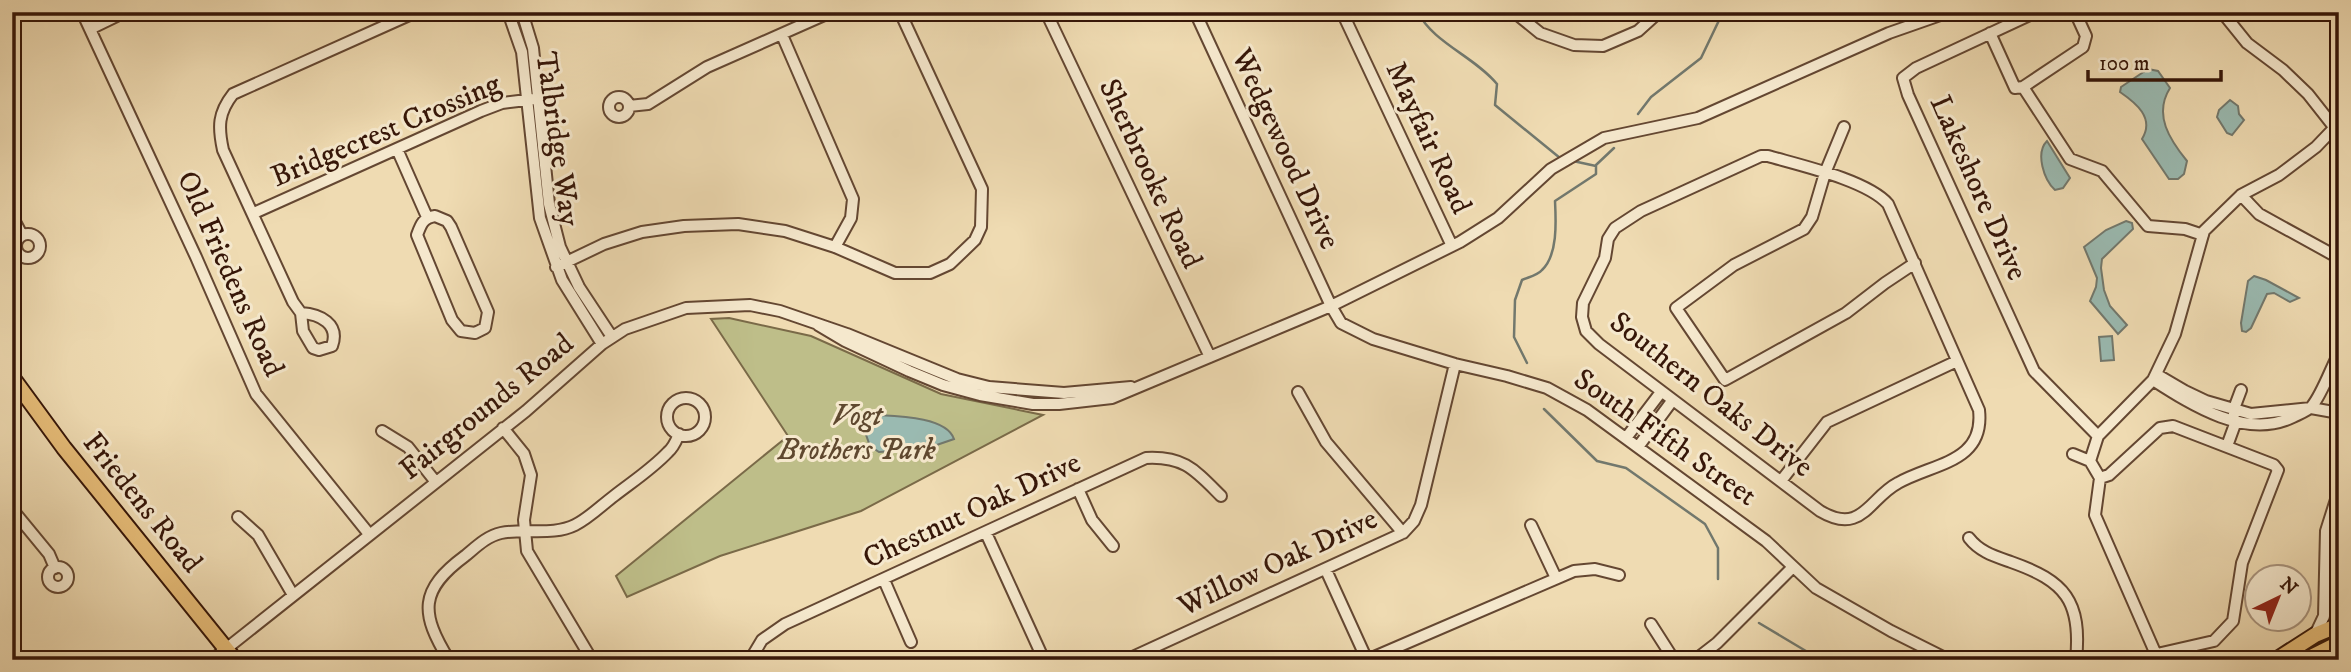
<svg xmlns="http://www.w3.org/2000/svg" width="2351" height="672" font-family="'IM FELL DW Pica',serif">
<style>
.green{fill:#bebe89;stroke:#7a6a48;stroke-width:2}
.water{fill:#9abab1;stroke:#72786d;stroke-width:2}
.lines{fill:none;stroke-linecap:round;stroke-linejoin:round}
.stream{stroke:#72786d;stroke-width:2.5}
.minor-casing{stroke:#644732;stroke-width:14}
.major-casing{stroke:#361608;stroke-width:18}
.minor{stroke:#f5e8cd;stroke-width:10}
.major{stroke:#e8be79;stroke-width:14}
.labels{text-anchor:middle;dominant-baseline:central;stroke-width:6;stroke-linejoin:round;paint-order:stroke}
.street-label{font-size:30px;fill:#361608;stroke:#f5e8cd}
.park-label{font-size:30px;font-style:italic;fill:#5f482f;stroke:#f5e8cd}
</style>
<rect width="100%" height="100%" fill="#efdbb2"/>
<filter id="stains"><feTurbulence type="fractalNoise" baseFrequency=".00286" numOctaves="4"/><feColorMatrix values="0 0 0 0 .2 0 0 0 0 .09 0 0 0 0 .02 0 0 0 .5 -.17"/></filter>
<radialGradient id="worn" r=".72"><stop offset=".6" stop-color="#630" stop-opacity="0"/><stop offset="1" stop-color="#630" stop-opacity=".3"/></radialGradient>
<path class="green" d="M729,318L811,336L941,394L1043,415L861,511L720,556L627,597L616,576L788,436L711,319Z"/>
<path class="water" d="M2148,69L2158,71L2170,88C2153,115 2170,140 2187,161L2184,174L2178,179H2169L2142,139C2155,118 2136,103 2120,92L2121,87Z
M2230,100L2238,106L2239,114L2244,120L2232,135L2227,133L2217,117L2219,110Z
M2047,141L2070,178L2063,188L2055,190C2044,180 2035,153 2047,141Z
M2126,221L2132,223L2133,229L2102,259L2101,268L2104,290L2110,306L2127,325L2118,334L2090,301L2096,287L2097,278L2084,247L2106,230Z
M2254,276L2266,280L2299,298L2290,302L2274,293L2267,294L2251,328L2246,332L2242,331L2241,323L2248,281Z
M2112,336L2114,360L2101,361L2099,337Z
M878,415C898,416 947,417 954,439L925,449L879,452L870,446L864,429L868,422Z"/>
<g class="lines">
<path class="stream" d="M1418,12C1432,42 1475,57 1497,84L1495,105L1560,158
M1638,114L1651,97L1701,58L1723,12
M1596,165L1614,148
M1527,363L1514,337L1515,300L1522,280C1529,277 1538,275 1542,270C1558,255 1556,221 1555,201L1596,174V166L1573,161
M1544,409L1597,461L1626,468L1705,524L1718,548V579
M1759,623L1821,660"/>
<g class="minor-casing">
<path id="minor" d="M82,12L196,257L256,394L369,534
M508,12L522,52L540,218L562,280L602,344
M522,12L533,48L549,204L560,247L579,287L612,337
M1046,12L1210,357
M1195,12L1331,306L1341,323L1373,339L1455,364L1507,376L1547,388L1587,410L1766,541L1816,588L1891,631L1949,660
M1342,12L1452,246
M1514,12L1540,33L1574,45L1603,46L1638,31L1659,12
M2036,12L1916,68L1903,78L1908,95L2034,371L2098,436
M2222,12L2247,43L2283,70L2308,94L2334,127
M90,29L125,12
M1990,33L2015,88L2023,87L2083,47L2086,36L2075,12
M782,35L853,199L851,218L835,247
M2023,87L2070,159L2102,171L2148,226L2185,229L2203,235
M609 107a10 10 0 1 1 20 0a10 10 0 1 1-20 0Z
M629,106L648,104L707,67L831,12
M1844,127L1825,173L1812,217L1804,229L1734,265L1676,308L1725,380L1846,313L1885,283L1915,263
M397,149L427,217
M1761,156H1768C1799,165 1867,180 1888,204L1979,410C1985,463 1933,463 1898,483C1869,498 1862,536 1820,511L1599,344L1586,331L1582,317L1583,303L1605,258L1608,239L1615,228L1641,211Z
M2241,195L2259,214L2339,258
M254,213L481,111L502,103L535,99
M12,216L22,235
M435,216L447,221L451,227L488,312L485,328L475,333L461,331L452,320L417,235C421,224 423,218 435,216Z
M16 246a12 12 0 1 1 24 0a12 12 0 1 1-24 0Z
M556,267L604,244L642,232L684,226L738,224L785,231L835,247L895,273H930L950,264L975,240L981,227L982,189L900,12
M301,313C320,314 340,324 332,346L319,350L313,348L303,331L301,313L293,302L223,150C218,127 218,113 233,94L416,12
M818,325L845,341L909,371L943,385L980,395L1033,404H1059L1112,398L1331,306L1460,242L1498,218L1551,169L1604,138L1698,118L1889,33L1949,12
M2156,374L2185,391L2206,401L2251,414L2311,408L2339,413
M2153,380C2192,405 2246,440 2293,417C2299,414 2308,411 2312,406C2322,394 2331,368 2339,353
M1298,392L1326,442L1403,533
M667 417a19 19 0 1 1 38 0a19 19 0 1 1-38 0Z
M503,428L524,454L531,475L524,520L527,551L592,660
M382,431L408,447L435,481
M1626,438L1661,392
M2227,446L2235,424L2233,421L2235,406L2241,390
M1638,447L1672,401
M2073,454L2090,461
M2090,461L2098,436L2153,380L2175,334L2204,231L2241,195L2279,175L2316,147L2339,123
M2090,461L2100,478L2095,515L2158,659
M2100,478L2109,475L2160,428L2173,426L2274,465L2278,470L2242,563L2233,621L2214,641L2157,654
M1781,481L1827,422L1957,361
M1078,489L1092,520L1113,546
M12,509L49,554L55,568
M238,517L258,535L293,595
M1531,525L1556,578
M986,533L1044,660
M1969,538C1980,552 1994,556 2011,562C2065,581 2082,601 2076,660
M48 577a10 10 0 1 1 20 0a10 10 0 1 1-20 0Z
M1326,570L1367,660
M884,580L911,642
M2326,589L2339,601
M1651,624L1674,660
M2315,635L2324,616L2326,531L2339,490
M212,660L526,411L602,344L625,329L686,308L750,305L780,311L847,334L957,379L989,387L1064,393L1131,387
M449,660C420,613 419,590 465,556C476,547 487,536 501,533C525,528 553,536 575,525C589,518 602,505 614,496C632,482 652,469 668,452C674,447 676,441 679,434
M750,660L762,640L785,624L1146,458C1184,456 1195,470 1221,496
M1126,660L1403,533L1414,521L1421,505L1455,364
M1367,660L1574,571L1595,569L1619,575
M1695,660L1717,643L1793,567"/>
</g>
<g class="major-casing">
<path id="major" d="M12,377L64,448L235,660
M2276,660L2315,635L2339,625
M2305,660L2339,643"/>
</g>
<use href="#minor" class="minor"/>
<use href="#major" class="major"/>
</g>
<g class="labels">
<g class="street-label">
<text transform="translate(386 131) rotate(-23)">Bridgecrest Crossing</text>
<text transform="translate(1428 138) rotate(65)">Mayfair Road</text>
<text transform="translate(557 139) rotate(82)">Talbridge Way</text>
<text transform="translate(1285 149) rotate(65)">Wedgewood Drive</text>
<text transform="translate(1150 174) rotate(65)">Sherbrooke Road</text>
<text transform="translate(1978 188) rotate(66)">Lakeshore Drive</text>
<text transform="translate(230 274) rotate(66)">Old Friedens Road</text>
<text transform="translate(1711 395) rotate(38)">Southern Oaks Drive</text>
<text transform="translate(487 407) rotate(-39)">Fairgrounds Road</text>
<text transform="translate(1665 438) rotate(35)">South Fifth Street</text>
<text transform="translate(142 503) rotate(51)">Friedens Road</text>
<text transform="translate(972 511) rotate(-25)">Chestnut Oak Drive</text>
<text transform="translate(1278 563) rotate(-25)">Willow Oak Drive</text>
</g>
<g class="park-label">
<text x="857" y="416">Vogt<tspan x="857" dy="34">Brothers Park</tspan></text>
</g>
</g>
<rect width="2351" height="672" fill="none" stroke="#efdbb2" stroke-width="42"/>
<rect x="14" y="14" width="2323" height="644" fill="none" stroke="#361608" stroke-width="3.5"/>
<rect x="21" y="21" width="2309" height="630" fill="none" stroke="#361608" stroke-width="2"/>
<g transform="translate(2278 598) rotate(43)"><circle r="33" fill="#f5e8cd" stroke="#a9947e" stroke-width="2"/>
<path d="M0-5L12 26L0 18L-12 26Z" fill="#8f2418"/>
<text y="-10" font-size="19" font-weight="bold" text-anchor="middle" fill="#361608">N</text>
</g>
<path d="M2088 70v10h133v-10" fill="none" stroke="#361608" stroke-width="3.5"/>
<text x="2099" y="70" font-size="21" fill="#361608" stroke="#f5e8cd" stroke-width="5" paint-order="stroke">100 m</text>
<rect width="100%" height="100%" filter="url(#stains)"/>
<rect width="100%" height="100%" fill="url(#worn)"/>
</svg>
